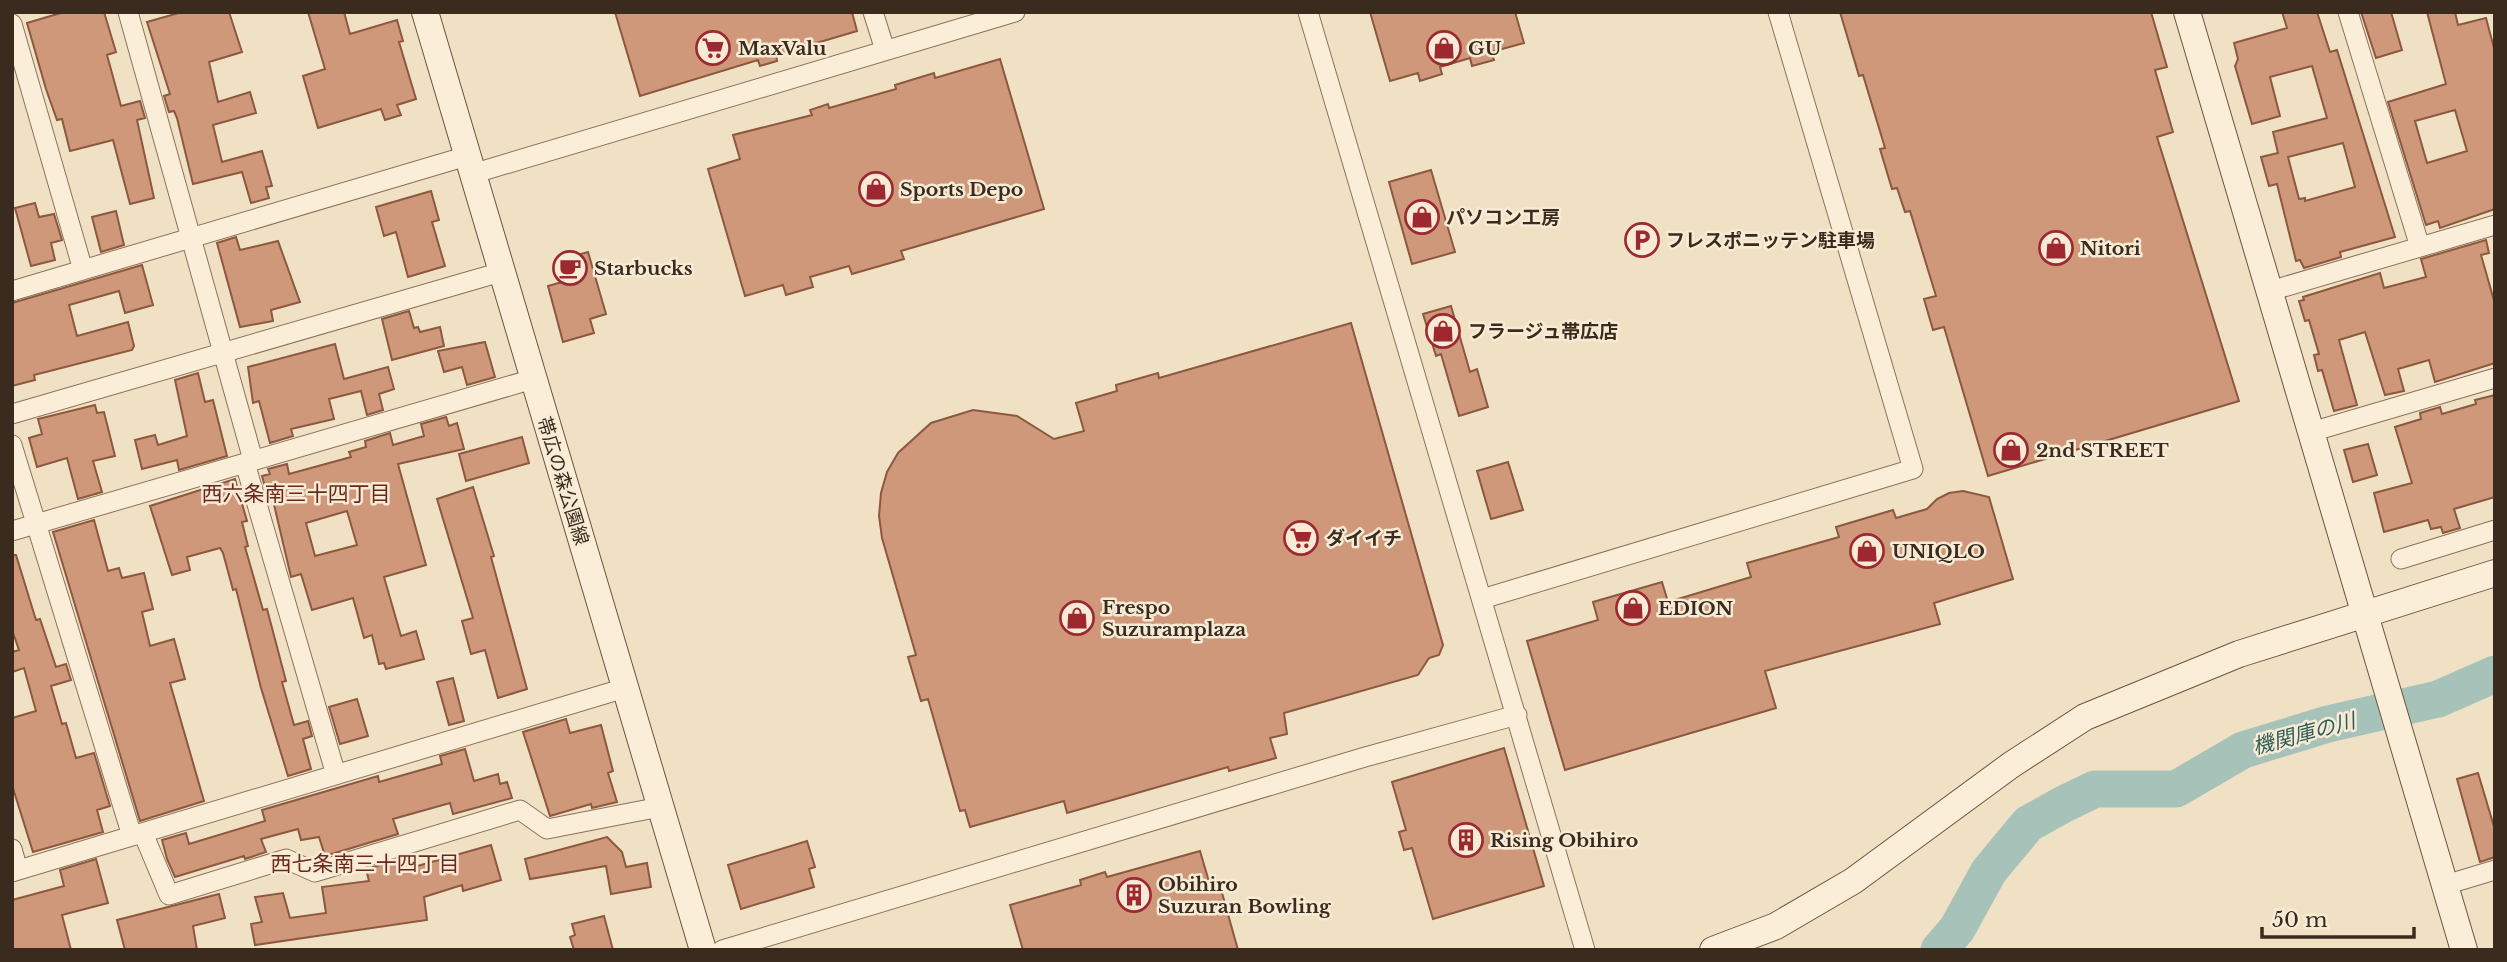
<svg xmlns="http://www.w3.org/2000/svg" width="2507" height="962" font-family="'Libre Baskerville','Noto Sans JP',serif">
<style>
.lines{fill:none;stroke-linecap:round;stroke-linejoin:round}
.river{stroke:#a7c3b9;stroke-width:37}
.building{fill:#cf987a;stroke:#8c593f;stroke-width:2;fill-rule:evenodd}
.street-casing{stroke:#8c725a;stroke-width:21}
.secondary-casing{stroke:#6e533e;stroke-width:28}
.street{stroke:#faeed9;stroke-width:19}
.secondary{stroke:#faeed9;stroke-width:26}
.labels{text-anchor:middle;dominant-baseline:central;stroke-width:5;stroke-linejoin:round;paint-order:stroke}
.poi-label{font-size:19px;font-weight:bold;fill:#3b2b1f;stroke:#f7ebd5;text-anchor:start}
.street-label{font-size:19px;fill:#3b2b1f;stroke:#f7ebd5}
.neighbourhood-label{font-size:21px;fill:#6a281d;stroke:#f7ebd5}
.water-label{font-size:21px;font-style:italic;fill:#2e5c56;stroke:#f7ebd5}
</style>
<rect width="100%" height="100%" fill="#f0e1c5"/>
<g class="lines">
<path class="river" d="M1939,950L1957,929L1989,871L2028,824L2062,805L2095,789H2176L2243,750L2328,724L2438,699L2495,674"/>
</g>
<path class="building" d="M64,12H104L116,52L107,55L121,106L140,101L145,118L137,120L154,198L130,204L113,140L70,151L62,119L57,120L46,89L27,23Z
M182,12H229L242,52L209,62L218,102L250,92L256,113L213,125L222,162L262,151L272,186L266,187L269,198L251,203L242,172L193,184L177,118L174,111L169,112L164,96L170,94L147,22Z
M308,12H344L350,34L397,20L403,41L399,42L416,99L397,105L401,115L385,120L381,109L318,128L303,76L325,69Z
M615,12H852L857,31L776,55L777,61L760,66L758,60L640,96Z
M1370,12H1515L1524,43L1491,52L1494,60L1472,66L1470,58L1440,67L1442,74L1420,81L1418,73L1390,81Z
M1840,12H2151L2167,67L2155,70L2173,132L2157,137L2239,401L1988,476L1944,327L1933,330L1924,299L1936,296L1910,211L1905,212L1897,188L1892,189L1880,149L1885,148L1863,75L1859,76Z
M2282,12H2317L2330,52L2337,50L2395,237L2340,252L2341,257L2304,268L2300,260L2296,261L2277,184L2269,186L2261,157L2278,153L2273,132L2327,118L2312,66L2270,77L2280,116L2252,124L2235,66L2238,59L2234,43L2287,28ZM2343,143L2355,187L2305,201V198L2299,199L2288,157Z
M2361,12H2391L2402,50L2376,58Z
M2427,12H2455L2458,25L2486,18L2495,52V209L2440,228L2438,221L2426,225L2388,102L2446,84ZM2455,110L2467,151L2427,163L2415,121Z
M1000,59L1044,209L901,251L904,259L852,274L849,266L810,277L813,287L786,295L783,285L745,296L708,169L740,159L733,135L812,115L810,110L828,104L829,108L896,89L895,85L934,73L935,78Z
M1431,170L1455,252L1412,264L1389,182Z
M431,191L439,220L432,222L445,266L408,277L396,232L384,236L376,207Z
M35,203L39,217L54,214L62,240L51,243L55,260L31,266L15,208Z
M116,211L124,245L101,252L92,217Z
M236,237L240,250L278,241L300,302L271,310L273,321L240,327L217,243Z
M2486,240L2489,253L2481,255L2495,304V363L2435,382L2429,360L2398,369L2404,391L2385,395L2365,332L2339,340L2357,405L2334,411L2322,370L2318,371L2314,355L2319,354L2309,320L2305,321L2299,301L2304,300L2303,297L2380,273L2384,288L2426,277L2421,259Z
M588,252L606,314L590,319L594,333L563,342L548,286L573,279L567,258Z
M142,265L153,305L125,313L119,291L69,305L77,336L128,322L134,346L132,350L34,375L35,380L12,386V303Z
M1451,306L1470,372L1477,369L1488,407L1459,416L1441,354L1436,356L1423,314Z
M409,311L414,328L418,327L420,332L440,327L444,346L392,360L382,319Z
M1351,323L1443,645L1439,655L1429,658L1418,675L1284,713L1287,734L1270,738L1276,758L1229,771L1228,767L1067,813L1064,801L970,827L965,810L960,811L928,699L921,701L908,657L916,655L882,538L879,516L881,493L887,472L898,453L931,423L973,410L1017,416L1054,439L1084,431L1076,403L1117,391L1116,385L1158,373L1159,378Z
M485,342L495,377L467,385L462,367L444,372L438,351Z
M335,344L344,379L388,367L394,389L379,394L383,410L367,415L361,391L329,399L334,419L291,429L293,436L270,443L259,401L253,403L248,367Z
M198,373L205,402L213,400L227,456L179,470L177,460L142,469L135,440L155,435L158,445L187,436L175,380Z
M2495,395V497L2454,509L2460,528L2443,533L2441,527L2431,529L2428,520L2384,532L2374,493L2412,483L2395,427L2421,419L2420,413L2440,407L2442,414L2476,404L2475,400Z
M95,405L97,413L104,412L115,456L93,461L102,492L78,499L67,458L37,467L29,438L42,434L38,419Z
M446,417L449,426L457,423L464,449L398,464L426,565L384,577L401,636L416,631L424,659L386,669L384,663L379,664L372,635L364,638L353,598L312,610L301,574L291,577L272,496L268,497L262,476L270,474L268,469L287,464L289,474L351,457L349,452L366,447L365,441L390,433L393,445L424,436L421,424ZM347,511L357,545L315,556L306,523Z
M522,437L529,463L466,481L459,454Z
M2368,444L2377,475L2353,482L2344,450Z
M1508,462L1523,510L1491,519L1477,471Z
M235,479L247,521L242,522L248,546L245,547L263,610L267,609L286,681L282,682L294,725L308,721L312,736L303,739L311,769L288,776L261,688L236,589L233,590L223,553L220,548L187,557L190,570L172,575L150,506Z
M473,487L494,556L491,557L527,689L498,698L485,650L471,654L462,621L473,618L437,499Z
M1963,491L1989,497L2013,579L1934,603L1940,624L1765,671L1776,708L1565,770L1527,641L1598,620L1593,602L1662,582L1668,602L1751,577L1747,563L1839,537L1836,527L1893,510L1896,518L1927,509L1937,499L1949,493Z
M94,520L108,571L119,568L122,578L144,573L153,609L142,612L150,646L174,639L185,679L170,683L204,801L140,821L53,532Z
M12,555H16L36,620L40,619L56,667L66,664L71,680L51,686L62,724L66,723L76,758L94,753L110,806L97,810L103,832L33,852L12,785V718L36,711L24,668L12,672V652L19,650L12,630Z
M453,678L464,721L449,725L437,682Z
M357,699L368,736L340,744L329,707Z
M566,719L570,733L601,725L613,771L608,773L617,802L592,808L591,804L550,816L523,732Z
M1504,748L1544,886L1433,919L1412,848L1404,850L1399,832L1406,830L1392,782Z
M465,749L474,781L498,774L500,784L507,782L512,798L453,814L450,803L393,819L398,834L325,856L319,837L301,840L298,829L261,839L266,852L245,859L244,856L175,877L167,859L162,840L186,833L189,844L265,821L262,810L378,776L379,782L442,764L440,756Z
M2478,773L2495,830V857L2480,862L2457,779Z
M607,837L622,852L626,867L647,863L651,887L611,894L606,866L530,879L525,859Z
M807,841L815,867L809,869L814,887L741,909L728,865Z
M491,845L501,880L463,891L462,885L424,897L427,920L255,945L251,924L262,922L255,897L283,893L290,918L326,913L322,887L369,881L366,869L405,858H411L414,867Z
M1200,851L1210,885L1219,882L1238,950H1023L1010,905L1081,885L1080,880L1105,872L1107,877Z
M96,859L108,903L62,915L71,950H12V900L64,886L60,870Z
M219,894L225,918L193,926L197,950H125L117,920Z
M604,916L613,950H574L570,937L575,935L572,924Z"/>
<g class="lines">
<g class="street-casing">
<path id="street" d="M128,12L253,460
M873,12L885,50
M1308,12L1585,950
M2348,12L2420,247
M12,24L83,270
M472,174L1015,12
M12,291L467,156
M2270,291L2495,225
M12,414L501,272
M2311,432L2495,378
M12,445L132,836
M245,463L336,775
M12,531L533,379
M2401,559L2495,530
M1482,599L1913,469L1778,12
M143,833L169,895L286,859L315,872L520,810L547,829L660,807
M12,849L18,870
M12,872L625,688
M2445,885L2495,870
M722,950L1365,757L1517,715"/>
</g>
<g class="secondary-casing">
<path id="secondary" d="M425,12L703,950
M2187,12L2464,950
M1713,950L1776,926L1853,881L2011,765L2085,717L2239,654L2495,573"/>
</g>
<use href="#street" class="street"/>
<use href="#secondary" class="secondary"/>
</g>
<defs>
<g id="supermarket-ring" transform="scale(1.75)"><circle r="9.5" fill="#f7ebd5" stroke="#9d2830" stroke-width="1.5"/><path d="M-6-5.5h2.5l.6 2H6L4.5 2H-2.5L-4.4-4H-6ZM-1.5 3.2a1.3 1.3 0 1 0 .1 0ZM3 3.2a1.3 1.3 0 1 0 .1 0Z" fill="#9d2830"/></g>
<g id="shop-ring" transform="scale(1.75)"><circle r="9.5" fill="#f7ebd5" stroke="#9d2830" stroke-width="1.5"/><path d="M-5-2.5h2.3a2.7 3.5 0 0 1 5.4 0H5L5.5 6h-11ZM-1.5-2.5h3a1.5 2.3 0 0 0-3 0Z" fill="#9d2830"/></g>
<g id="parking-ring" transform="scale(1.75)"><circle r="9.5" fill="#f7ebd5" stroke="#9d2830" stroke-width="1.5"/><path d="M-3.5-5.5H1a3.5 3.5 0 0 1 0 7H-1V5.5H-3.5ZM-1-3.4V-.6H.8a1.4 1.4 0 0 0 0-2.8Z" fill="#9d2830"/></g>
<g id="cafe-ring" transform="scale(1.75)"><circle r="9.5" fill="#f7ebd5" stroke="#9d2830" stroke-width="1.5"/><path d="M-5.5-4.5H6V0H3Q3 3.5 0 3.5H-2.5Q-5.5 3.5-5.5 0ZM3-3.2v2h1.7v-2ZM-6 4.5H4V6H-6Z" fill="#9d2830"/></g>
<g id="building-ring" transform="scale(1.75)"><circle r="9.5" fill="#f7ebd5" stroke="#9d2830" stroke-width="1.5"/><path d="M-4-6H4V6H1V3H-1V6H-4ZM-2.5-4.3h1.7v1.8h-1.7ZM.8-4.3h1.7v1.8H.8ZM-2.5-1h1.7V.8h-1.7ZM.8-1h1.7V.8H.8Z" fill="#9d2830"/></g>
</defs>
<g fill-rule="evenodd">
<use href="#supermarket-ring" x="713" y="48"/>
<use href="#shop-ring" x="1444" y="48"/>
<use href="#shop-ring" x="876" y="189"/>
<use href="#shop-ring" x="1422" y="217"/>
<use href="#parking-ring" x="1642" y="240"/>
<use href="#shop-ring" x="2056" y="248"/>
<use href="#cafe-ring" x="570" y="268"/>
<use href="#shop-ring" x="1443" y="331"/>
<use href="#shop-ring" x="2011" y="450"/>
<use href="#supermarket-ring" x="1301" y="538"/>
<use href="#shop-ring" x="1867" y="551"/>
<use href="#shop-ring" x="1633" y="608"/>
<use href="#shop-ring" x="1077" y="618"/>
<use href="#building-ring" x="1466" y="840"/>
<use href="#building-ring" x="1134" y="895"/>
</g>
<g class="labels">
<g class="poi-label">
<text x="738" y="48">MaxValu</text>
<text x="1468" y="48">GU</text>
<text x="900" y="189">Sports Depo</text>
<text x="1446" y="217">パソコン工房</text>
<text x="1666" y="240">フレスポニッテン駐車場</text>
<text x="2080" y="248">Nitori</text>
<text x="594" y="268">Starbucks</text>
<text x="1468" y="331">フラージュ帯広店</text>
<text x="2036" y="450">2nd STREET</text>
<text x="1326" y="538">ダイイチ</text>
<text x="1892" y="551">UNIQLO</text>
<text x="1102" y="607">Frespo<tspan x="1102" dy="22">Suzuramplaza</tspan></text>
<text x="1658" y="608">EDION</text>
<text x="1490" y="840">Rising Obihiro</text>
<text x="1158" y="884">Obihiro<tspan x="1158" dy="22">Suzuran Bowling</tspan></text>
</g>
<g class="street-label">
<text transform="translate(563 481) rotate(73)">帯広の森公園線</text>
</g>
<g class="neighbourhood-label">
<text x="296" y="494">西六条南三十四丁目</text>
<text x="365" y="864">西七条南三十四丁目</text>
</g>
<g class="water-label">
<text transform="translate(2304 734) rotate(-15)">機関庫の川</text>
</g>
</g>
<rect width="2507" height="962" fill="none" stroke="#3b2b1f" stroke-width="28"/>
<path d="M2262 927v10h152v-10" fill="none" stroke="#3b2b1f" stroke-width="3.5"/>
<text x="2272" y="927" font-size="21" fill="#3b2b1f" stroke="#f7ebd5" stroke-width="5" paint-order="stroke">50 m</text>
</svg>
